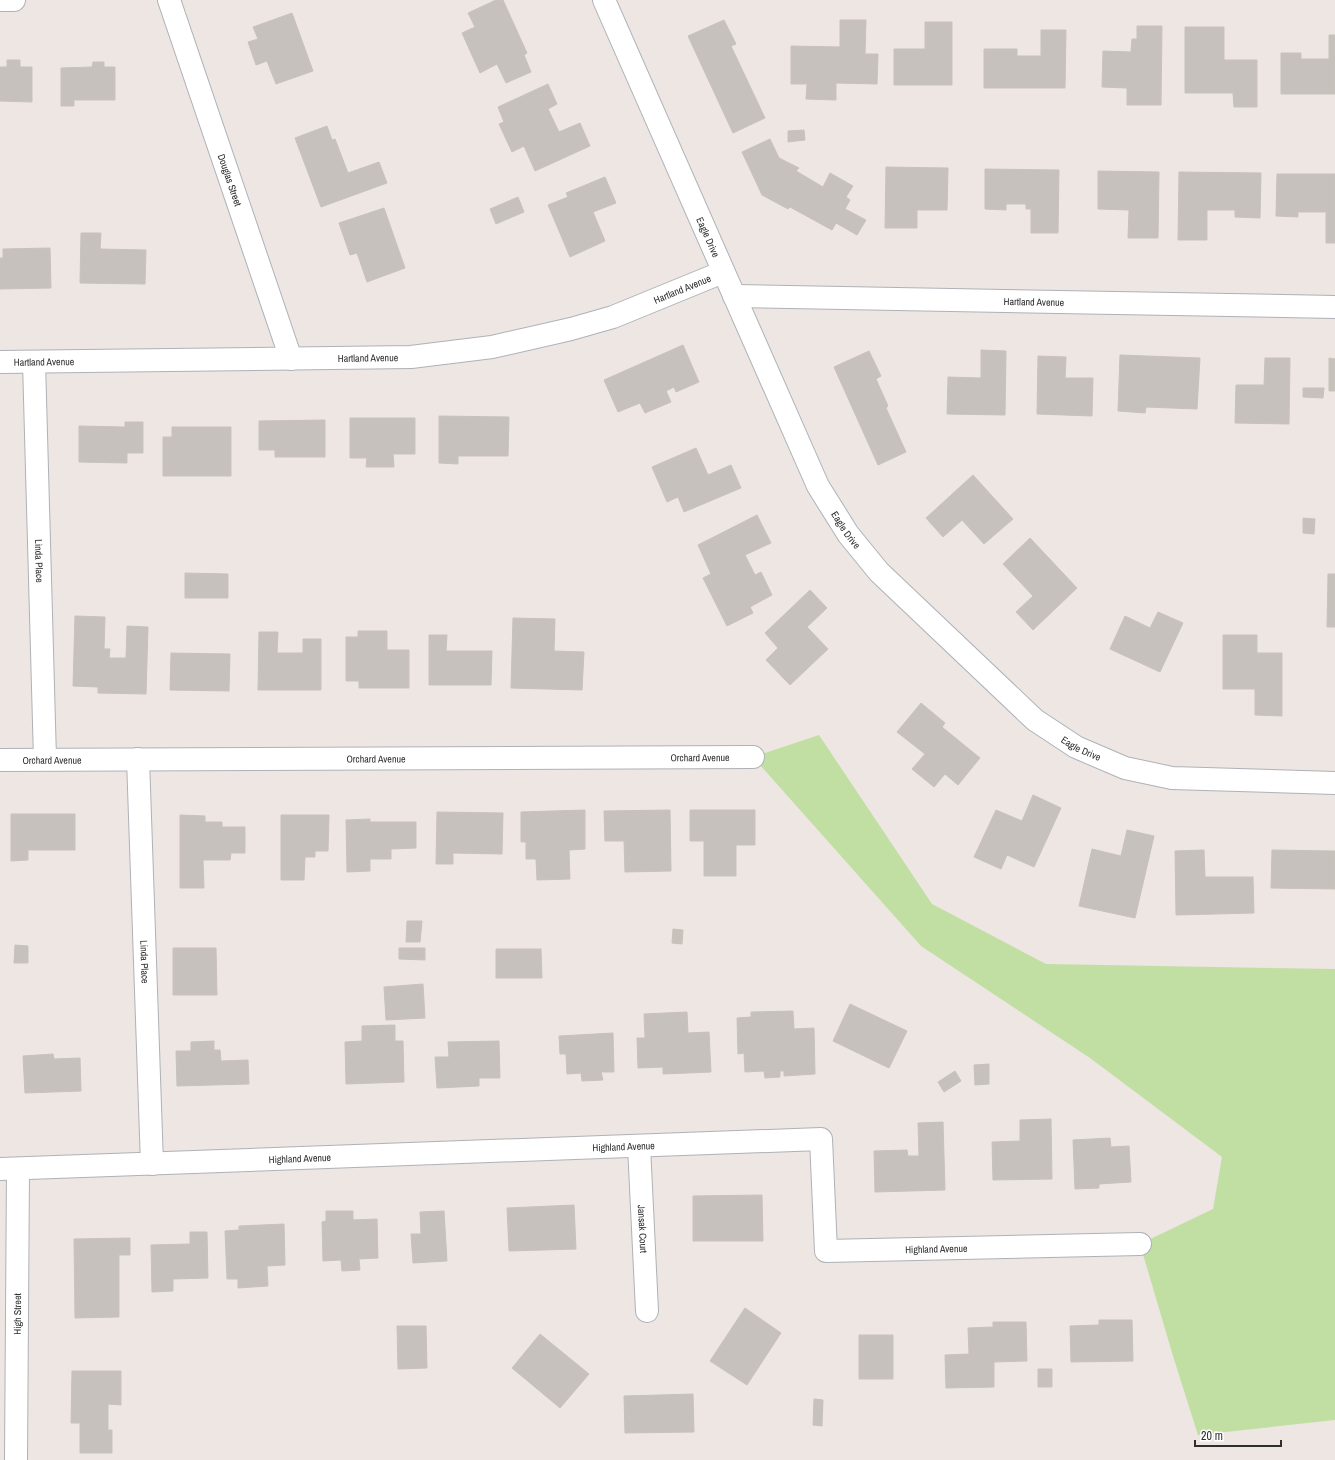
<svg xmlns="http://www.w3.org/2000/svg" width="1335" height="1460" font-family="'Archivo Narrow',sans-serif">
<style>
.green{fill:#c1dfa3}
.building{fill:#c7c1bd;stroke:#c9c2bb}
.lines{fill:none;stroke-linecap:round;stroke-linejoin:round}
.street-casing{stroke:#aeb2b8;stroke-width:24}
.street{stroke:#fff;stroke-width:22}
.labels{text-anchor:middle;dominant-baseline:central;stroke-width:3.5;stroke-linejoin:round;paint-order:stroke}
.street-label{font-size:10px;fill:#2e2e2e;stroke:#fff}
</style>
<rect width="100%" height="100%" fill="#ede6e2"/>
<path class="green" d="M819,735L932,904L1046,964L1335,969V1420L1198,1435L1173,1356L1140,1244L1213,1209L1222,1157L1090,1058L921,946L753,757Z"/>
<path class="building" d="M496,0H503L527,53L524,55L531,72L506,83L497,64L480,73L462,33L475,27L468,13Z
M292,13L313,71L276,84L267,61L256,65L248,42L258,39L253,27Z
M724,20L736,44L731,46L765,118L733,133L688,36Z
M840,20H866L865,54H878L877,84L836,83V100L806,99L807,84H791V46L840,47Z
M925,22H952V85H894V49H925Z
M1137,26H1162L1161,105H1127V88L1102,87L1103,51L1131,52L1132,39H1137Z
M1185,27H1224V60H1257V107H1234L1233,93H1185Z
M1041,30H1066L1065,88H984V49H1017V56H1041Z
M1329,35H1335V94H1281V53H1301V59H1329Z
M7,60H20V67H32V102L0,101V67H7Z
M93,62H104V67H115V100H74V106H61V68L92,67Z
M548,84L557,104L548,109L559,132L580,123L590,146L535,171L524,146L512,152L499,124L504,122L498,107Z
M327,126L332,140L335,139L348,173L379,162L387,183L321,207L295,138Z
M804,130L805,140L788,142V131Z
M770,139L779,158L799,168L796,171L823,187L830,173L853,186L846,197L850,200L845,209L866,220L857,235L836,223L832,230L790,207L788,209L762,195L742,152Z
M886,167L948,168L947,210H917V228H885Z
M985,169L1059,170L1058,233H1031V209H1026V204H1006V210L985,209Z
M1098,171L1159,172L1158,238H1128L1129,210L1098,209Z
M1179,172L1261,173L1260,218L1235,217V210H1207V240H1178Z
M1277,174H1335V243H1326V212H1298V217L1276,216Z
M605,177L616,203L593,212L605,241L570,257L548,205L568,197L566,193Z
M518,197L524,212L496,224L490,209Z
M384,208L405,268L367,282L357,253L350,255L339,223Z
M81,233H101L100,249L146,250L145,284L80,283Z
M50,248L51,288L0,289V258H3V249Z
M683,345L699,382L676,392L674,387L666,391L671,402L645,413L640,403L618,412L604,380Z
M981,350L1006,351L1005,415L947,414L948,377L981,378Z
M869,351L881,376L876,379L888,406L886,408L906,452L878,465L834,367Z
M1120,355L1200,358L1197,409L1146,407L1145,413L1118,411Z
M1038,356L1066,357L1065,378H1093L1092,416L1037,414Z
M1265,358H1290L1289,424L1235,423L1236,385H1264Z
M1329,358L1335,359V391H1329Z
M1303,388H1324L1323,398L1303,397Z
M439,416L509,417L508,456H458V464L439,463Z
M350,418H415V454H393L394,467H366L367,458H350Z
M325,420V457H275V450H259V421Z
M125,422H143V453H127V463L79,462V426L125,427Z
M172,427H231V476H163V437H172Z
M696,448L708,475L731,465L741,488L684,512L678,497L667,502L652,467Z
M973,475L1013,519L984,544L962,520L943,537L926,518Z
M757,515L771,543L745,555L755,575L761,572L772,595L750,607L753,613L727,626L703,578L711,574L698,545Z
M1303,518L1315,519L1314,534L1303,533Z
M1030,538L1077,588L1033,630L1016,612L1033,596L1003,564Z
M185,573L228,574V598H185Z
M1328,574H1335V627H1327Z
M810,590L827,608L807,627L828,649L790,685L766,660L778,648L765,633Z
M1158,612L1183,623L1160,672L1110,649L1125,616L1150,628Z
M75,616L105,617L104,649H110L109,658H126L127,626L148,627L146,694L98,693V687L73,686Z
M513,618L555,619L554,651L584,652L582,690L511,688Z
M358,631H387V650H409V688H359V681H346V637H358Z
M259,632H278L277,653H303V639H321V690H258Z
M429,635H447L446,651H492L491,685H429Z
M1223,635H1257V653H1282V716L1255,715V689H1223Z
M171,653L230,654L229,691L170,690Z
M921,703L945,723L942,727L980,758L958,785L945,774L934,787L912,769L925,754L897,732Z
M1033,795L1061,808L1034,867L1007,855L1001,869L974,857L996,810L1022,821Z
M585,810V849L569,850L570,879L537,880L536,859H526V842H521V812Z
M670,810L671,871L625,872L624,841H605L604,811Z
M690,810H755V845H736V876H704V841H690Z
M437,812L503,813L502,854L453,853V864H436Z
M11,814H75V850H28V860L11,861Z
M180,815L205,816V822H222V827H245V853H231L230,860H203L204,888H180Z
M281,815H329L328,851H315V857H305L304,880H281Z
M370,819V822H416V848L391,849V859H370V871L347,872L346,820Z
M1127,830L1154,836L1135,918L1079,906L1092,849L1121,856Z
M1204,850L1205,877H1253L1254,913L1176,915L1175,851Z
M1272,850L1335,851V889L1271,888Z
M407,921H422L420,942H406Z
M673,929L683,930L682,944L672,943Z
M15,945L28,946V963H14Z
M173,948H216L217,995H173Z
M399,948H425V960L399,959Z
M496,949H541L542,978H496Z
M423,984L425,1018L386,1020L384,987Z
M850,1004L907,1031L889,1068L833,1041Z
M793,1011L794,1029L814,1028L815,1074L784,1076V1071H780V1077L765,1078L764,1071L745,1072L744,1053L738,1054L737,1018L751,1017V1012Z
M687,1012L688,1033L709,1032L711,1072L663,1074V1067L638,1068L637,1038H645L644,1014Z
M395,1025V1041H403L404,1082L346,1084L345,1042L362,1041V1026Z
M613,1033L614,1072H601L603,1080L582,1081L581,1073L567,1074L566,1054H560L559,1036Z
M214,1041V1050H220L221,1061L248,1060L249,1084L177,1086L176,1051H191V1042Z
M499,1041L500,1078H479V1086L437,1088L435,1057H449L448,1042Z
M53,1054L54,1059L80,1058L81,1091L25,1093L23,1056Z
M989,1064V1084L975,1085L974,1065Z
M955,1071L961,1081L944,1092L938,1082Z
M1051,1119L1052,1179L993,1180L992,1142L1020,1141V1120Z
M943,1122L945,1190L875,1192L874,1151L907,1150L908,1156H919L918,1123Z
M1110,1138L1111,1147L1129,1146L1131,1182L1099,1184V1188L1075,1189L1073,1140Z
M762,1195L763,1241H693V1196Z
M574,1205L576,1249L509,1251L507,1208Z
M326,1211H353V1220L377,1219L378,1258L359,1259L360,1270L342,1271L341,1260L323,1261L322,1222L326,1221Z
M444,1211L447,1261L413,1263L411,1234H421L420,1212Z
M284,1224L285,1265L267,1266L268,1286L238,1288V1279H227L225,1231L239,1230V1226Z
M190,1232H207L208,1278L173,1279V1291L152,1292L151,1245L190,1244Z
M130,1238V1255H119V1317L75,1318L74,1239Z
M745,1308L781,1333L747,1385L710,1361Z
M1099,1320H1132L1133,1361L1071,1362L1070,1326L1099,1325Z
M993,1322H1026L1027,1361L994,1362V1387L946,1388L945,1355L969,1354L968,1328L993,1327Z
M397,1326H426L427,1368L398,1369Z
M540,1334L589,1374L560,1408L512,1368Z
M859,1335H893V1379H859Z
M1038,1369H1052V1387H1038Z
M72,1371H121V1405L108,1404V1430H112V1453H80V1423H71Z
M693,1394L694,1432L625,1433L624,1396Z
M814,1399L823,1400L822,1426L813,1425Z"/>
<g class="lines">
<g class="street-casing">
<g id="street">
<path d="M0,0H14"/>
<path id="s1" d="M169,0L291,359"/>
<path id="s2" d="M604,0L818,486L848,534L879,572L1035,720L1076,747L1125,768L1172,778L1335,783"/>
<path id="s3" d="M734,296L1335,307"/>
<path id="s4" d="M0,362L411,357L492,347L571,329L613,317L723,272"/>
<path id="s5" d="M34,362L45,759"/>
<path id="s6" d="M138,759L152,1164"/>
<path id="s7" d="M0,760L753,757"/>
<path id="s8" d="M639,1146L647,1311"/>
<path id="s9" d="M0,1169L821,1139L826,1251L1140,1244"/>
<path id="s10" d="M16,1460L18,1169"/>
</g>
</g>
<use href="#street" class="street"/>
</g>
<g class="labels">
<g class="street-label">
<text stroke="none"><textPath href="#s1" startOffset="190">Douglas Street</textPath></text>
<text stroke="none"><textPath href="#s2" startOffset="259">Eagle Drive</textPath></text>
<text stroke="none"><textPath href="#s4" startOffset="692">Hartland Avenue</textPath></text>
<text stroke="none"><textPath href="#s3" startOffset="300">Hartland Avenue</textPath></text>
<text stroke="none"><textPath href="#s4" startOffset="368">Hartland Avenue</textPath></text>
<text stroke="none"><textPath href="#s4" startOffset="44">Hartland Avenue</textPath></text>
<text stroke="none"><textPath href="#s2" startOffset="583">Eagle Drive</textPath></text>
<text stroke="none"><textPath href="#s5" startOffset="199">Linda Place</textPath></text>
<text stroke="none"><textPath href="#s2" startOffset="906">Eagle Drive</textPath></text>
<text stroke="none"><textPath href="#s7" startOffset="700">Orchard Avenue</textPath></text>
<text stroke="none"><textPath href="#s7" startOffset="376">Orchard Avenue</textPath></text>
<text stroke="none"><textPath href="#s7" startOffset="52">Orchard Avenue</textPath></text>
<text stroke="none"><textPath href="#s6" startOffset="203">Linda Place</textPath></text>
<text stroke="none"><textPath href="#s9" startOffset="624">Highland Avenue</textPath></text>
<text stroke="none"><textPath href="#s9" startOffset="300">Highland Avenue</textPath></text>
<text stroke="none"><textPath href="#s8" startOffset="83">Jansak Court</textPath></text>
<text stroke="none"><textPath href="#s9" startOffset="1044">Highland Avenue</textPath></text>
<text stroke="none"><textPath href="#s10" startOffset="146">High Street</textPath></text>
</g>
</g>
<path d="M1195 1440v6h86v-6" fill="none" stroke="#2e2e2e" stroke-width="2"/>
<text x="1201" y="1440" font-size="12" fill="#2e2e2e" stroke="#ffffff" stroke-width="3" paint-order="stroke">20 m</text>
</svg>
